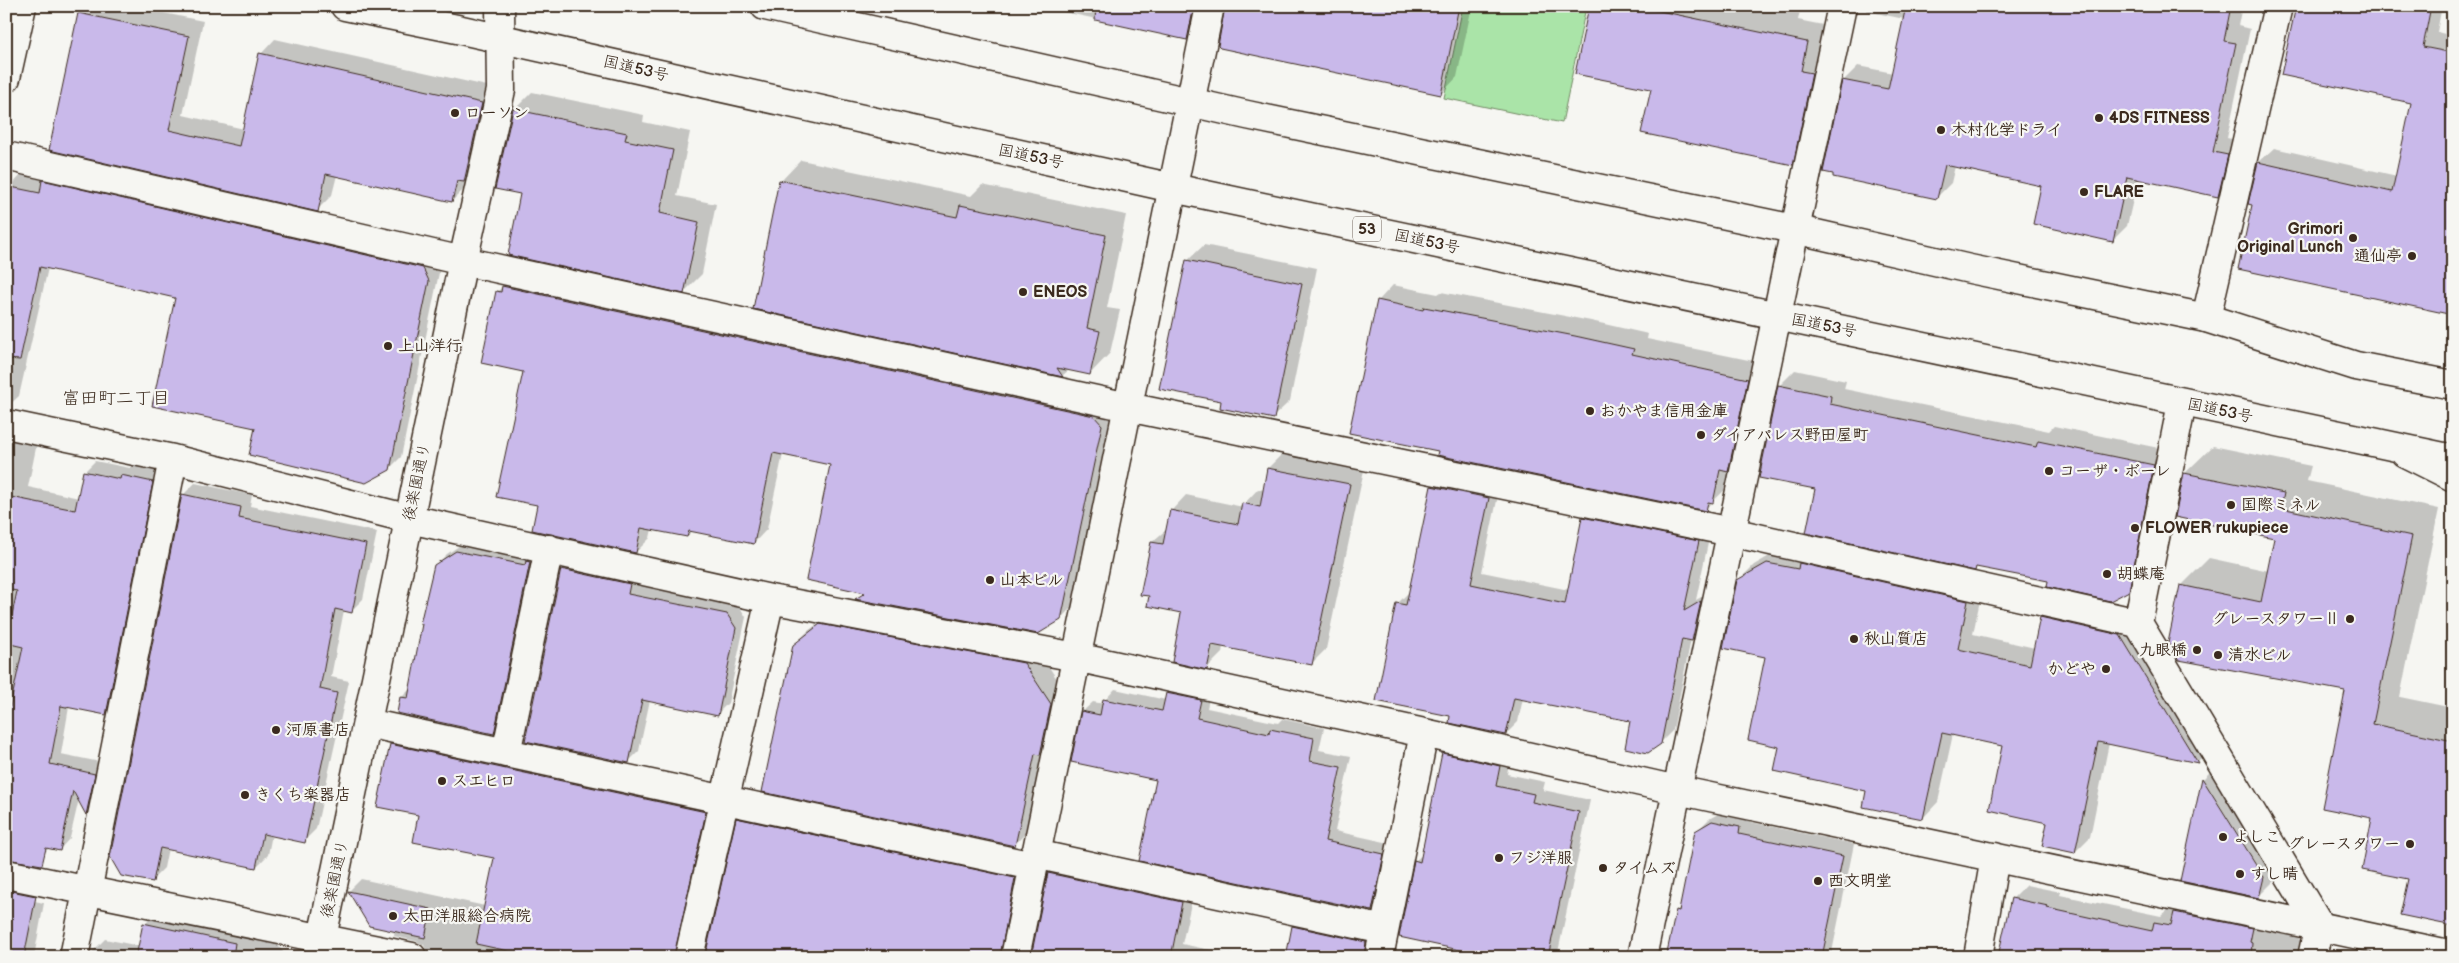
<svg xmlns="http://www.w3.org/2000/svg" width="2459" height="963" font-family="'Balsamiq Sans','Klee One',sans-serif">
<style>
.green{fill:#aae4a8;stroke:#728763}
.shadow{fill:#0003}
.building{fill:#c9b9ea;stroke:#3b2a1e}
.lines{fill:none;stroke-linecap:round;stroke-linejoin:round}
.minor-casing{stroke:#3b2a1e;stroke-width:31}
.major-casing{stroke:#3b2a1e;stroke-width:31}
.highway-casing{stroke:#3b2a1e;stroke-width:31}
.minor{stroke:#f6f6f2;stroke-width:28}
.major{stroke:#f6f6f2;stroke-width:28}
.highway{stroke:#f6f6f2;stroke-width:28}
.poi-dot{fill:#3b2a1e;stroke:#f6f6f2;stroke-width:2}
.labels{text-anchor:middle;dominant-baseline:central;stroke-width:4.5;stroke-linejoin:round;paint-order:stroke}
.shield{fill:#f6f6f2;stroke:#73675e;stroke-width:1}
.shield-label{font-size:15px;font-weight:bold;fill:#3b2a1e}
.street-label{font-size:16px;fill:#3b2a1e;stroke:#f6f6f2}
.poi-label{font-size:16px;font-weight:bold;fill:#3b2a1e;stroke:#f6f6f2;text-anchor:start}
.neighbourhood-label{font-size:18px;fill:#3b2a1e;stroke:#f6f6f2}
</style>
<rect width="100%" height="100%" fill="#f6f6f2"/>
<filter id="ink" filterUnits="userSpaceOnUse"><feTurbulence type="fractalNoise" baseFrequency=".02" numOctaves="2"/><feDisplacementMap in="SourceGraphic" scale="10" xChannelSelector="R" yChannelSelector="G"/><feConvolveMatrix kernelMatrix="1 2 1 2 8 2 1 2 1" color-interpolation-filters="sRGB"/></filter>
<g filter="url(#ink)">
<path class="green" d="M1463,6L1586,7L1562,123L1444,98Z"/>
<path class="shadow" d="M87,6H129L203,21L183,115L244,129L261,54L275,39L496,88L467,186L452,201L337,175L332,195L317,210L50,149L79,14Z
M1035,6H1207L1203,22L1187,38Z
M1225,6H1472L1457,77L1441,94Z
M1590,6H1801L1798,20L1823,25L1817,54L1828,57L1809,147L1792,164L1652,88Z
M1868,6H2242L2238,26L2250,29L2227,138L2241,141L2232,182L2217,196L2138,178L2127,226L2113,240L2043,185L1955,166L1951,183L1937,197L1825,171L1844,80L1858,66L1893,73L1904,19L1867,11Z
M2297,6H2442L2437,32L2453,36V314L2254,204L2259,162L2274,148L2397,176L2412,102Z
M532,92L644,115L643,122L690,132L677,196L716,204L702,274L684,292L514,110Z
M801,160L971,196L982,185L1126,215L1107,308L1120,310L1110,353L1090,374L1069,370L1063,375L754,308L781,181Z
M55,169L440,268L401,457L389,469L256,427L176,297L48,268L19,396L6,408V204L10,187L21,175L44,180Z
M1204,245L1317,268L1290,401L1273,417L1187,261Z
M511,278L1114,410L1075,604L1060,619L858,599L865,592L831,464L783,454L767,529L754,543L693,530L687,536L652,529L650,538L636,552L538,504L524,371L497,292Z
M1393,285L1438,294L1441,292L1591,321L1648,334L1647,339L1763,363L1729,486L1705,509L1439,450L1378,301Z
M1795,370L1846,381L1844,389L2049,431L2054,426L2168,450L2143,574L2128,590L2049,580L1978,566L1974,569L1816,488L1779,386Z
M6,425L37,443L28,487L79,498L84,472L95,461L130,468L133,465L163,471L117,703L106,714L69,707L61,754L105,763L97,803L87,813L79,799L70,838L60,849L50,847L44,853L6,844Z
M2213,446L2311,466L2307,481L2439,509L2400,697L2453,708V925L2373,817L2346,690L2181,586L2209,558L2269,571L2276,537L2177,516L2185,473Z
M1283,453L1364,470L1326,649L1311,664L1223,646L1222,653L1207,668L1183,612L1150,595L1152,542L1168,528L1172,510L1186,495L1243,507L1244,504L1258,489L1264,490L1268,468Z
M1444,474L1500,486L1482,572L1569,590L1584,518L1596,506L1711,529L1696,600L1712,591L1704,628L1691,639L1673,730L1660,743L1632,720L1523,698L1518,722L1506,734L1451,715L1398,603L1410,591L1432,486Z
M195,483L252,495L250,506L377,532L363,599L351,611L344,610L331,677L349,681L316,829L304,841L272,834L268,855L256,867L168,848L164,868L152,880L183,495Z
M468,540L534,554L505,722L494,733L402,697L411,688L436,565L447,554Z
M1783,548L1983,586L1973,634L2035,648L2041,618L2057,603L2135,620L2213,747L2198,761L2109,743L2090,837L2075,852L2049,822L2004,745L1953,734L1938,802L1923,818L1781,746L1767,656L1738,581L1754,565Z
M573,558L737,603L746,617L728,703L717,714L650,700L639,751L628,762L526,740L562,569Z
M835,611L1038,650L1064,690L1028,831L1014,845L794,645L808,631Z
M1178,683L1211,690L1207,708L1278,723L1282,719L1324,728L1319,750L1351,756L1335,831L1394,844L1382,900L1372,910L1158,779L1082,712L1093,702L1104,704L1105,700L1115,689L1166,700L1167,693Z
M404,732L717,800L678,957H428L424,945L416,941L394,936L395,930L370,925L349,891L361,879L485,906L495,857L420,814L392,745Z
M1455,742L1511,754L1507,774L1545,782L1543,790L1590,800L1557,957H1492L1415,861L1423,854L1443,754Z
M2223,759L2279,876L2259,896L2182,880L2203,779Z
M750,807L1027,866L1017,957H706L738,819Z
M1725,810L1752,816L1750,822L1854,844L1831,957H1667L1677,911L1681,906L1696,832L1709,819Z
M1061,861L1194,890L1182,944L1243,957H1032L1049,873Z
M2026,885L2061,892L2060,895L2161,916L2169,909L2298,937L2312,957H2005L2012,899Z
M6,895L44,903L34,957H6Z
M157,911L270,935L287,957H91L92,952L105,939L139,946L144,924Z
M1306,915L1377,930L1372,957H1287L1294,927Z"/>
<path class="building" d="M1096,6H1194L1187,40L1095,20Z
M1225,6H1459L1441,95L1220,48L1218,46Z
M1589,6H1636L1807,42L1801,71L1812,73L1793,165L1641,133L1651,89L1575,74Z
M1906,6H2231L2224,41L2236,43L2213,152L2228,155L2218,197L2127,177L2113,242L2033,224L2041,186L1945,165L1937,199L1833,177V174L1823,172L1842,80L1888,89Z
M2296,6H2431L2423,47L2453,53V315L2238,269L2252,205L2248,204L2258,162L2392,192L2411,103L2281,75Z
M78,13L189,36L169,130L239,146L259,53L482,103L464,182L457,181L452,202L326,174L318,212L49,150Z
M513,109L627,133L625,140L673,150L660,213L699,222L684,294L508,255L520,194L495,189Z
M42,180L423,268L429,281L390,470L366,483L249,455L255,428L152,406L175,298L40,267L20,360L6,359V186L40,193Z
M779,180L957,217L960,205L1106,235L1087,328L1100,331L1090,375L1057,368L1063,377L753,309Z
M1186,260L1302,284L1274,419L1220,408L1221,401L1159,389Z
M502,286L1094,416L1102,425L1061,620L1038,634L855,599L865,593L806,580L830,465L773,453L754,544L689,531L687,537L641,528L636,553L532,530L537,505L496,497L523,372L481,363L496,291L501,292Z
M1377,300L1423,310L1424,307L1575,336L1634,349L1632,354L1748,379L1728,472L1720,470L1713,503L1708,502L1706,511L1437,455L1438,451L1349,433Z
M1778,385L1831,396L1830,404L2036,447L2038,441L2154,465L2129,591L2110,601L2047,587L2048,581L1976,567L1975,571L1806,533L1815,489L1759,478Z
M1267,468L1350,484L1312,665L1212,645L1207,670L1172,662L1181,613L1147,606L1149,596L1140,595L1151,542L1163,544L1170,510L1238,524L1242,503L1260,507Z
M83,471L120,479L121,475L153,482L106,715L61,706L50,764L95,774L86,815L73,791L60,851L46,848L42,865L6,859V706L10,707L23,647L6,643L17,591L6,589V496L75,510Z
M2184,473L2284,493L2281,508L2412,536L2373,724L2453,741V926L2400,915L2408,879L2362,870L2372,818L2322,808L2345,691L2179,660L2168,643L2180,585L2261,602L2274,538L2175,517Z
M1431,486L1489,498L1471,584L1565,604L1582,517L1699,541L1684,611L1701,601L1692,641L1682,639L1661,744L1648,753L1625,748L1630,721L1514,698L1506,735L1449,723L1450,716L1376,701L1396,603L1406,605Z
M182,494L241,507L239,518L366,544L352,613L335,609L320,689L337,693L305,843L263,834L256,868L160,848L153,882L121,876L110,857Z
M456,551L525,565L526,561L530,562L494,734L397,713L400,697L408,698L422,624H420L434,565Z
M1767,563L1798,569L1799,563L1968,601L1958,649L2030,665L2040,617L2120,635L2198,763L2098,742L2075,853L2042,846L2047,823L1989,810L2002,746L1942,733L1923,819L1863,807L1866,791L1774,771L1779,747L1748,740L1765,657L1723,648L1737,580Z
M561,569L630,584L628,594L727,614L736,628L718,716L642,700L629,763L525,741Z
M820,624L1024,663L1051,704L1040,755L1035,754L1015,846L762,792L793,645Z
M1166,693L1201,700L1197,718L1269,734L1270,729L1314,738L1310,761L1341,767L1325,841L1384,854L1372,911L1139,861L1156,780L1071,762L1081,711L1100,715L1103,699L1162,711Z
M390,744L706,812L674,957H536L476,944L494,858L413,842L418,815L377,807Z
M1442,753L1500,766L1496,786L1534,794L1532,802L1579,812L1548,957H1492L1399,937L1414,860L1420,862Z
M2202,778L2264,877L2259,898L2180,881Z
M736,818L1015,878L1000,957H705Z
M1712,821L1740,827L1739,834L1843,856L1822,957H1666L1676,910L1679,911L1695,831Z
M1048,873L1182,902L1171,957H1031Z
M6,890L36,896L24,957H6Z
M348,891L431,909L425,938L369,926Z
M2011,898L2048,906L2047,908L2152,931L2154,922L2171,925L2174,912L2253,928L2250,942L2252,943L2251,957H2020L1999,952Z
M143,923L235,943L233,957H136Z
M1292,926L1366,942L1364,957H1286Z"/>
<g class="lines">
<g class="minor-casing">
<path id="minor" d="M6,78L22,6
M6,156L463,261L1128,407L1731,532L2138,623
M2206,318L2278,6
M2182,403L2138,623L2319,925L2312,957
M6,424L173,459L410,519L770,599L1076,657L1424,733L1677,790L2453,955
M367,723L1033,866
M506,753L549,549
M1035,854L1384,930
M6,874L412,957
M74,957L173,459
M318,957L463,261L501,90L500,6
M689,957L770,599
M1015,957L1210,6
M1379,957L1424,733
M1642,957L1842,6
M1978,957L1995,857"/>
</g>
<g class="major-casing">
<path id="major" d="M2405,453L2453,477"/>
</g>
<g class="highway-casing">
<path id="highway" d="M345,6L457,29L1173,188L2453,459
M765,6L1247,115L1794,229L1970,269L2206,318L2356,366L2453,385"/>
</g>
<use href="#minor" class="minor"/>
<use href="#major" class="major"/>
<use href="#highway" class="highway"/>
</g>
</g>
<g class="poi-dot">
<circle cx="455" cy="113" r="5"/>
<circle cx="2099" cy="118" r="5"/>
<circle cx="1941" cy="130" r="5"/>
<circle cx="2084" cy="192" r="5"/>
<circle cx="2353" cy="238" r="5"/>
<circle cx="2412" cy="256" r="5"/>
<circle cx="1023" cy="292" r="5"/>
<circle cx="388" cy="346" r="5"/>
<circle cx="1590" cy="411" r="5"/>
<circle cx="1701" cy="435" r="5"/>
<circle cx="2049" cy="471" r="5"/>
<circle cx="2231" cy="505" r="5"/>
<circle cx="2135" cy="528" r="5"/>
<circle cx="2107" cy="574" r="5"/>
<circle cx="990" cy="580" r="5"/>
<circle cx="2350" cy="619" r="5"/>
<circle cx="1854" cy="639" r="5"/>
<circle cx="2197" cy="650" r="5"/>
<circle cx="2218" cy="655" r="5"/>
<circle cx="2106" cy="669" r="5"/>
<circle cx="276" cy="730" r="5"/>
<circle cx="442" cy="781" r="5"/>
<circle cx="245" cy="795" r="5"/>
<circle cx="2223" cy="837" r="5"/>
<circle cx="2410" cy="844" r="5"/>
<circle cx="1499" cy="858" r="5"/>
<circle cx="1603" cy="868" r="5"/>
<circle cx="2240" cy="874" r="5"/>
<circle cx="1818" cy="881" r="5"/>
<circle cx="393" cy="916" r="5"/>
</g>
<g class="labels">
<rect class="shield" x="1353" y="216.5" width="28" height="25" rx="4"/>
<g class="shield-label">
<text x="1367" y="229">53</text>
</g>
<g class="street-label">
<text transform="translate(636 69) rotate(13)">国道53号</text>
<text transform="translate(1031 157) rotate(12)">国道53号</text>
<text transform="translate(1427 242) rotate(12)">国道53号</text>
<text transform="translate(1824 326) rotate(11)">国道53号</text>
<text transform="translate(2220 411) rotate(12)">国道53号</text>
<text transform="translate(417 482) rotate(-78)">後楽園通り</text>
<text transform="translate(335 879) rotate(-78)">後楽園通り</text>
</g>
<g class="poi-label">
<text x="465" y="113">ローソン</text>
<text x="2109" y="118">4DS FITNESS</text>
<text x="1951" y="130">木村化学ドライ</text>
<text x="2094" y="192">FLARE</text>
<text x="2343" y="229" text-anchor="end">Grimori<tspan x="2343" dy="18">Original Lunch</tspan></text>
<text x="2402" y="256" text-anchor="end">通仙亭</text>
<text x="1033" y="292">ENEOS</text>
<text x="398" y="346">上山洋行</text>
<text x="1600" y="411">おかやま信用金庫</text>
<text x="1711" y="435">ダイアパレス野田屋町</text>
<text x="2059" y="471">コーザ・ボーレ</text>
<text x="2241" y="505">国際ミネル</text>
<text x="2145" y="528">FLOWER rukupiece</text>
<text x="2117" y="574">胡蝶庵</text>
<text x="1000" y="580">山本ビル</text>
<text x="2340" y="619" text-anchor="end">グレースタワーⅡ</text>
<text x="1864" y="639">秋山質店</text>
<text x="2187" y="650" text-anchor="end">九眼橋</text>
<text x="2228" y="655">清水ビル</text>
<text x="2096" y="669" text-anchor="end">かどや</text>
<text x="286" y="730">河原書店</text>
<text x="452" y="781">スエヒロ</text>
<text x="255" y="795">きくち楽器店</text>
<text x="2233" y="837">よしこ</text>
<text x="2400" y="844" text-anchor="end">グレースタワー</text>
<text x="1509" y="858">フジ洋服</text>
<text x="1613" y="868">タイムズ</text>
<text x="2250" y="874">すし晴</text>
<text x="1828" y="881">西文明堂</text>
<text x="403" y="916">太田洋服総合病院</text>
</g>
<g class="neighbourhood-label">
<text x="116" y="398">富田町二丁目</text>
</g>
</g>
<rect width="2459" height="963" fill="none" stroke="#f6f6f2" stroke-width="25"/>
<rect x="12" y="12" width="2434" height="938" fill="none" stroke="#3b2a1e" stroke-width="2" filter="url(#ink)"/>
</svg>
